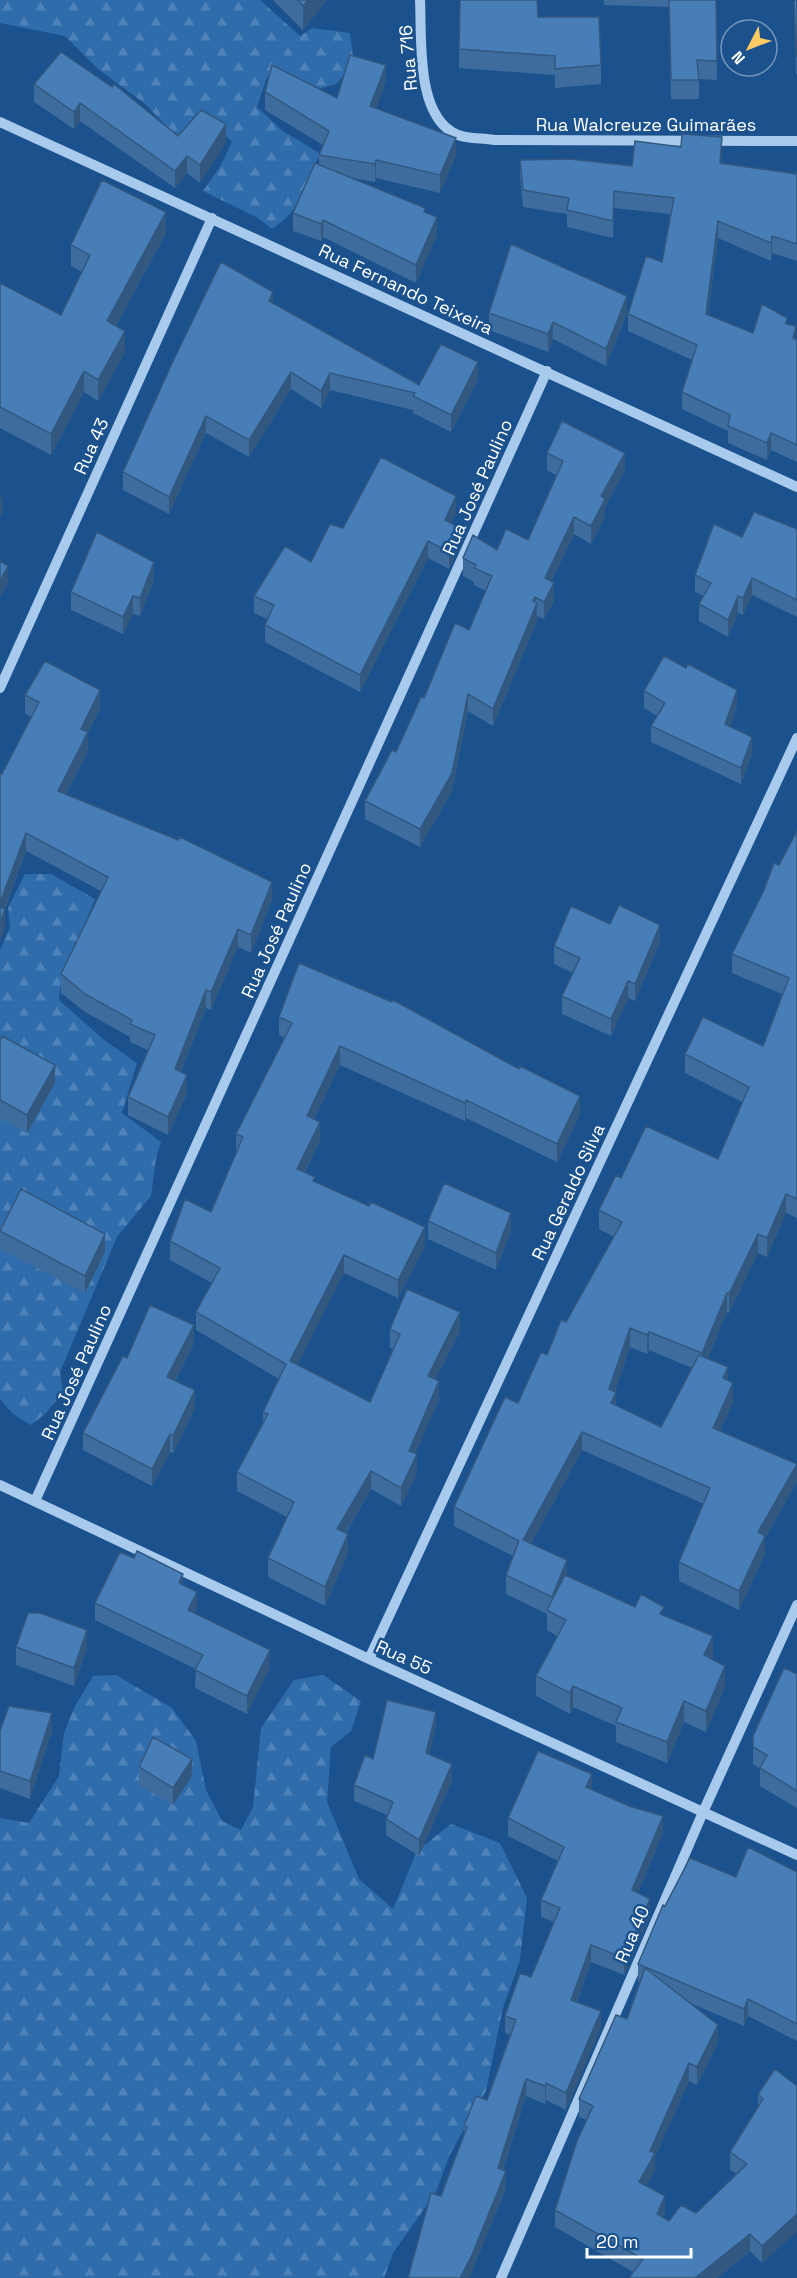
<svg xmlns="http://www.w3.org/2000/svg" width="797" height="2278" font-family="'Space Grotesk',sans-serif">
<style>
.forest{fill:url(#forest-firs)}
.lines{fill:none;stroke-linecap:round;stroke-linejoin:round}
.minor{stroke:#a8caed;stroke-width:10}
.wall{fill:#3e6c9d;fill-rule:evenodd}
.shaded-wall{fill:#325880}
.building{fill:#487eb7;stroke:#325880;stroke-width:1.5}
.labels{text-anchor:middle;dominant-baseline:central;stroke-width:5;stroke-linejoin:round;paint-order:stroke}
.street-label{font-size:18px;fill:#fff;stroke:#1b528d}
</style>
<defs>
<pattern id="forest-firs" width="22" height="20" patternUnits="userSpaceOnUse" patternTransform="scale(1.5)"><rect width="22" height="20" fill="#2f6cab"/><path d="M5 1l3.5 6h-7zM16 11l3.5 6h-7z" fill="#4e82b8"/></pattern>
</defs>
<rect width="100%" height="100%" fill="#1b528d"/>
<path class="forest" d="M0,0H260L300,36L312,28L350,33L354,64L336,84L315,90L267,77L257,107L283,131L321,154C301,183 306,207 272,229L258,218L203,191L221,165L232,142L218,128L203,121L176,136L144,103L98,69L65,36L0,23Z
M25,874H51L95,899L61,981L59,1000L104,1040L137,1063L122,1113L161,1142L156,1158L151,1196L117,1237L60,1372L63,1392L46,1413L31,1425L13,1414L0,1399V950L10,928L8,908Z
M116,1675L172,1708L196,1741L206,1790L222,1821L241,1830L253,1807L261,1728L294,1680L323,1675L361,1701L351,1731L331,1747L327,1802L359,1879L393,1909L417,1851L451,1824L500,1843L527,1898L520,1960L503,2008L486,2091L450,2154L436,2192L393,2253L384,2278H0V1818L29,1823L59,1776L64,1733L74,1708L93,1676Z"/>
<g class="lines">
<path class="minor" d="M420,0C422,38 415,118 458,135C468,139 483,138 494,140L797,141
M0,122L797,487
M0,688L212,218
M0,1485L369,1659L797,1855
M35,1501L547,371
M369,1659L797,738
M501,2278L704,1810L797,1605"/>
</g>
<path class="wall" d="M273,0H327L303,30Z
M460,0L538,17L601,65V84L555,88V75L459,68Z
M604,0H716L717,80L699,79V99H671L669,7L604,5Z
M794,0H797V74H796Z
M386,82L376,108L456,155L440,193L376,178L375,182L352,178L425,212L437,235L416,283L323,237L321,241L293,231V213L319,164V155L323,145L265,110V92L337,98Z
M34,84L178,136L226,142L200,183L187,173L175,188L80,121L74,129L34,102Z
M722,154L721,164L796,174L797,171V261L772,253L771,261L718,238L708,315L753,333L787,324L797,340V462L771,450L767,460L728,443V431L682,409V392L692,360L628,331V314L662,262L670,214L614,208L613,238L567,227V214L523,207L520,177V160L632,166Z
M166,233L116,326L125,352L98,401L84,392L51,455L0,428V283L61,315L82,272L71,266V245Z
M273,304L419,385L478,379L451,432L413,413V410L330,390L321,408L291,389L249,457L206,433L169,514L123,490V472Z
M489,313H627L606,366L553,339L548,352L489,330Z
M547,453L625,470L605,507V516L591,544L574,534L551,582L554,601L544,619L537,616V621L493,726L468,711L452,791L420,847L365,819V801L396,752L469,630L486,591L474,585V582L463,576V558L497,550L528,540L556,475L547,470Z
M456,513L451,523L460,545L449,569L428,558L360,692L265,642V625L267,619L254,613V596L311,562L343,528Z
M797,529V617L752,595L743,615L738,613L728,637L699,621V604L704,596L695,592V575L742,537Z
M154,580L140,616L133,614L123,634L71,610V592Z
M686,668L737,706L730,726L752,753L741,784L651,742V726L657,716L644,708V691Z
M25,695L100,708L88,733V751L66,794L272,900L251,953L238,947L211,1010L206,1008L181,1072L187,1093L168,1135L128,1115V1097L148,1050L130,1042V1037L85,1012L61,993V974L101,891L26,851L5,909V927L0,941L2,774L31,717L25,713Z
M797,831V1218L786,1213L767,1257L758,1253L729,1313L727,1312L708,1358L728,1381L733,1402L720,1431L797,1482L765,1538V1554L739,1610L679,1581V1562L704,1504L582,1450L531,1544L567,1576L635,1607L664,1616L713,1657L712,1659L725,1687L706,1732L684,1722L667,1763L616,1742V1726L573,1707L570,1714L536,1696V1676L557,1636L547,1630V1614L506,1594V1575L513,1556L454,1526V1507L566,1322L614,1237L599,1229V1210L621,1178L718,1159L742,1102L685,1073V1054L763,1046L782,994L732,973V954ZM630,1347L647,1354L649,1350L692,1368L661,1427L616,1405L615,1392Z
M610,924L660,942L635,1001L628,998L611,1036L562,1014V996L573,973L554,964V946Z
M279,1017L580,1114L557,1162L466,1118L465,1121L340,1065L314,1119L320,1141L305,1172L315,1182L425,1246L398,1298L344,1273L297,1365L370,1402L393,1349L390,1348V1329L460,1331L435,1380L439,1400L415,1454L417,1473L401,1506L371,1489L346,1533L348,1553L325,1606L268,1577V1558L287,1517L237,1491V1472L263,1423V1412L279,1379L196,1330V1312L212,1283L170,1260V1241L211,1212L236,1153V1134L284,1038L279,1035Z
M0,1041L55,1083L27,1133L0,1118Z
M428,1221L511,1231L496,1270L428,1239Z
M0,1231L105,1252L85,1293L0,1249Z
M194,1343L175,1381L195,1408L173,1453L170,1452L152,1486L83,1450V1433L127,1358Z
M183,1585L197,1609L195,1613L270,1667L247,1714L195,1688L196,1669L95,1620V1603Z
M16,1647L87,1648L74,1686L16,1665Z
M797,1674V1808L760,1786V1769L753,1764V1736Z
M436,1728L429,1755L452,1780L419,1856L386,1835V1819L387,1815L354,1801V1785L373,1759Z
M52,1730L30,1799L0,1788V1731Z
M139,1767L192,1776L173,1805L139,1785Z
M592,1790L663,1833L638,1893L650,1916L624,1975L591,1962L577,2002L601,2028L566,2110L546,2100L545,2104L526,2096L503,2170L506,2188L469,2278H408L464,2135V2126L487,2100L510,2035L505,2033V2016L531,1977L554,1922L541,1917V1900L558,1861L508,1836V1818Z
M797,1872V2041L748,2016L744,2026L690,2003L718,2042L697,2085L689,2081L655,2157V2170L646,2186L665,2213L663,2217L669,2221L696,2213L737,2174L730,2170V2152L758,2107V2094L775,2069L762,2263L750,2251L717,2278H629L633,2272L555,2227V2210L587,2120L579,2117V2099L627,2019L640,1982L638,1981V1964L665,1906L736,1877Z"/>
<path class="shaded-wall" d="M308,0H327L303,30V6Z
M386,65V82L370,124V106Z
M80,103V121L74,129V112Z
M226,124V142L200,183V165Z
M722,137V154L720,181V163Z
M456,138V155L440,193V175Z
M187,156V173L175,188V171Z
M376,160V178L375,182V164Z
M166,212V233L107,342V321Z
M437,217V235L416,283V265Z
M323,220V237L321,241V224Z
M718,221V238L706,331V314Z
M772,236V253L771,261V243Z
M273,292V309L269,301Z
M627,296V313L606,366V349Z
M553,322V339L548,352V334Z
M796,326V343L793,338Z
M125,331V352L98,401V380Z
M478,362V379L451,432V415Z
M84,371V392L51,455V434Z
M291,372V389L249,457V440Z
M330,373V390L321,408V391Z
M206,416V433L169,514V497Z
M771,433V450L767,460V443Z
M625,453V470L605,507V516L591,544V526L601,496Z
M3,494V512L0,517V500Z
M456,496V513L445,537V520Z
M574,517V534L545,595V578Z
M460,528V545L449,569V552Z
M428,541V558L360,692V675Z
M154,562V580L140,616V598Z
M8,566V583L0,598V581Z
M752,578V595L743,615V598Z
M554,583V601L544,619V602Z
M133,596V614L123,634V617Z
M738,596V613L728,637V620Z
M535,597V608L537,603V621L493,726V709Z
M100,690V708L88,733V751L58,809V791L81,729Z
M737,690V706L725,740V724Z
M468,694V711L452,791L420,847V829Z
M752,737V753L741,784V768Z
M26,833V851L0,921V903Z
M272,882V900L251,953V935Z
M5,909V927L0,941V923Z
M660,925V942L635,1001V984Z
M238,929V947L211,1010V992Z
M628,981V998L611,1036V1019Z
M206,990V1008L175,1087V1069Z
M340,1046V1065L307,1134V1116Z
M55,1065V1083L27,1133V1115Z
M187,1075V1093L168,1135V1117Z
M580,1096V1114L557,1162V1144Z
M466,1100V1118L465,1121V1103Z
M320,1122V1141L297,1187V1169Z
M786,1194V1213L767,1257V1238Z
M511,1213V1231L496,1270V1253Z
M425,1227V1246L398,1298V1280Z
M105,1234V1252L85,1293V1276Z
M758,1234V1253L729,1313V1294Z
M344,1255V1273L290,1380V1361Z
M727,1293V1312L702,1372V1353Z
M460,1312V1331L428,1395V1376Z
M194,1325V1343L167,1395V1377Z
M630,1328V1347L612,1401L616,1392V1411L611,1422L609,1389Z
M649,1332V1350L647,1354V1335Z
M728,1367V1386L723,1378Z
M439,1381V1400L409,1469V1451Z
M733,1383V1402L713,1447V1428Z
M195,1390V1408L173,1453V1436Z
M582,1432V1450L523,1559V1540Z
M170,1434V1452L152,1486V1469Z
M417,1454V1473L401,1506V1488Z
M797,1464V1482L765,1538V1554L739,1610V1591L758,1532Z
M371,1471V1489L337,1547V1529Z
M348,1534V1553L325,1606V1587Z
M567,1560V1579L552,1612V1597Z
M183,1574V1591L179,1583Z
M197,1592V1609L188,1627V1610Z
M87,1630V1648L74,1686V1668Z
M713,1636V1657L704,1676V1655Z
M270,1650V1667L247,1714V1696Z
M725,1666V1687L706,1732V1711Z
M573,1686V1707L570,1714V1693Z
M684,1701V1722L667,1763V1742Z
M436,1712V1728L426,1769V1753Z
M52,1713V1730L30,1799V1781Z
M192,1759V1776L173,1805V1788Z
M452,1764V1780L419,1856V1840Z
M592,1774V1792L586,1787Z
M663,1816V1833L632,1907V1890Z
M650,1899V1916L624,1975V1958Z
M591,1945V1962L571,2018V2000Z
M748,1999V2016L744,2026V2009Z
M601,2011V2028L566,2110V2093Z
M718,2025V2042L697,2085V2067Z
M689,2063V2081L655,2157V2170L639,2199V2182L650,2151Z
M526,2079V2096L498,2185V2168Z
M546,2083V2100L545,2104V2086Z
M506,2171V2188L472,2272L469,2278H460Z
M665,2196V2213L657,2231V2214Z
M797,2214V2232L762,2263V2246Z
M750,2234V2251L717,2278H695Z"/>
<path class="building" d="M298,0H308L303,6Z
M460,0H537L538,17H599L601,65L555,69V56L459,49Z
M669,0H716L717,61L697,60L699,80H671Z
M794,0H797V56H796Z
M61,52L112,87L114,84L178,136L201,110L226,124L200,165L187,156L175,171L80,103L74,112L34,84Z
M350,55L386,65L370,106L456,138L440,175L376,160L375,164L319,155L329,131L265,92L272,65L337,98Z
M682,134L722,137L720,163L796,174L797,171V244L772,236L771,243L718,221L706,314L753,333L762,304L787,318L786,324L796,326L793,338L797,340V445L771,433L767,443L728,426L730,415L682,392L697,345L628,314L646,256L662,262L674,198L614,191L613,221L567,210L569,198L523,190L520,160L570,159L632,166L635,141L681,147Z
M315,163L425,208L424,212L437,217L416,265L323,220L321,224L293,213Z
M102,180L166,212L107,321L125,331L98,380L84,371L51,434L0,407V283L61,315L90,255L71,245Z
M511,244L627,296L606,349L553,322L548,334L489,313Z
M221,262L273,292L269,301L419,385L441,344L478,362L451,415L413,396L415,393L330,373L321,391L291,372L249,440L206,416L169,497L123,472L174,359Z
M562,421L625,453L601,496L605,499L591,526L574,517L545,578L554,583L544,602L535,597L533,601L537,603L493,709L468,694L452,773L420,829L365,801L392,750L396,752L421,697L424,698L455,623L469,630L492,576L474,568L476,565L463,558L473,535L497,550L506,529L528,540L563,461L547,453Z
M381,457L456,496L445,520L460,528L449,552L428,541L360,675L265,625L274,605L254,596L285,546L311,562L330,524L343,528Z
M754,512L797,529V600L752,578L743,598L738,596L728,620L699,604L711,583L695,575L714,524L742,537Z
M97,532L154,562L140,598L133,596L123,617L71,592Z
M0,561L8,566L0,581Z
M664,656L686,668L688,664L737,690L725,724L752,737L741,768L651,726L665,703L644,691Z
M45,661L100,690L81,729L88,732L58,791L178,840L180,837L272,882L251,935L238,929L211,992L206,990L175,1069L187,1075L168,1117L128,1097L155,1035L130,1024L132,1020L85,994L61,974L108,877L26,833L0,903V773L2,774L39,702L25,695Z
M797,831V1199L786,1194L767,1238L758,1234L729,1294L727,1293L702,1353L649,1332L647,1335L630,1328L609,1389L616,1392L611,1403L661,1427L699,1355L728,1367L723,1378L733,1383L713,1428L797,1464L758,1532L765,1536L739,1591L679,1562L710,1488L582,1432L523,1540L567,1560L552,1597L506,1575L519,1541L454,1507L505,1397L518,1403L541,1352L547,1355L561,1320L566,1322L622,1222L599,1210L616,1175L621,1178L646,1126L718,1159L749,1087L685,1054L703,1017L763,1046L789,978L732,954L764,890L774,863L779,865Z
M619,905L660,925L635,984L628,981L611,1019L562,996L580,958L554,946L571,906L610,924Z
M0,907L5,909L0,923Z
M299,963L392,1002L393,1000L519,1069L520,1066L580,1096L557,1144L466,1100L465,1103L340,1046L307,1116L320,1122L297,1169L315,1177L313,1181L369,1206L371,1202L425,1227L398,1280L344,1255L290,1361L370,1402L400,1334L390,1329L407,1289L460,1312L428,1376L439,1381L409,1451L417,1454L401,1488L371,1471L337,1529L348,1534L325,1587L268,1558L294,1502L237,1472L268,1414L263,1412L286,1364L196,1312L220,1268L170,1241L185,1199L211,1212L243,1137L236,1134L292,1023L279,1017Z
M2,1036L55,1065L27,1115L0,1100V1041Z
M444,1183L511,1213L496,1253L428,1221Z
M21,1189L105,1234L85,1276L0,1231Z
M150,1305L194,1325L167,1377L195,1390L173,1436L170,1434L152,1469L83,1433L123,1356L127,1358Z
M137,1551L183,1574L179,1583L197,1592L188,1610L270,1650L247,1696L195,1670L203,1655L95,1603L120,1552L134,1558Z
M565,1575L635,1607L641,1594L664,1607L660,1614L713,1636L704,1655L725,1666L706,1711L684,1701L667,1742L616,1722L622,1708L573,1686L570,1693L536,1676L566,1620L547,1610Z
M28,1613H40L87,1630L74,1668L16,1647Z
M784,1668L797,1674V1791L760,1768L767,1755L753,1747V1736Z
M387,1700L436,1712L426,1753L452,1764L419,1840L386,1819L393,1802L354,1785L365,1755L373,1759Z
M9,1706L52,1713L30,1781L0,1771V1731Z
M153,1737L192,1759L173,1788L139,1767Z
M538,1751L592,1774L586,1787L629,1806L663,1816L632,1890L650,1899L624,1958L591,1945L571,2000L601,2011L566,2093L546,2083L545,2086L526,2079L498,2168L506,2171L472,2255L460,2278H408L431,2193L441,2196L467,2127L464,2126L476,2096L487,2100L516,2020L505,2016L520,1973L531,1977L560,1908L541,1900L564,1847L508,1818Z
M748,1847L797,1872V2024L748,1999L744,2009L638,1964L663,1905L665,1906L690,1858L736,1877Z
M645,1968L718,2025L697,2067L689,2063L650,2151L655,2153L639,2182L665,2196L657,2214L669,2221L681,2205L696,2213L747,2164L730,2152L763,2099L758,2094L775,2069L797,2086V2214L762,2246L750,2234L695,2278H629L643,2259L555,2210L577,2141L593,2106L579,2099L616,2015L627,2019Z"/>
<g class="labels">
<g class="street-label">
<text transform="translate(408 58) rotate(-95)">Rua 716</text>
<text x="646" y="124">Rua Walcreuze Guimarães</text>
<text transform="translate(406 289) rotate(25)">Rua Fernando Teixeira</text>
<text transform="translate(91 446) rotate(-66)">Rua 43</text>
<text transform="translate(477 487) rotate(-66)">Rua José Paulino</text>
<text transform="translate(276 930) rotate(-66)">Rua José Paulino</text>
<text transform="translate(568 1192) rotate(-65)">Rua Geraldo Silva</text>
<text transform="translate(76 1372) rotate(-66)">Rua José Paulino</text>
<text transform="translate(404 1657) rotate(24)">Rua 55</text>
<text transform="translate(632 1934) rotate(-67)">Rua 40</text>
</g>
</g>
<g transform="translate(749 48) rotate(228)"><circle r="28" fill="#1b528d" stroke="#7697bb" stroke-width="1.5"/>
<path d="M0-4.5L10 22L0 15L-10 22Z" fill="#fecb65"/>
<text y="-9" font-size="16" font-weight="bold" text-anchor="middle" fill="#ffffff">N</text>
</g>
<path d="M587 2248v9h104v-9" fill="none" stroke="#ffffff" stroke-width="3"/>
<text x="596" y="2248" font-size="18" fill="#ffffff" stroke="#1b528d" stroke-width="4.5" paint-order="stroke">20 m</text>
</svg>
